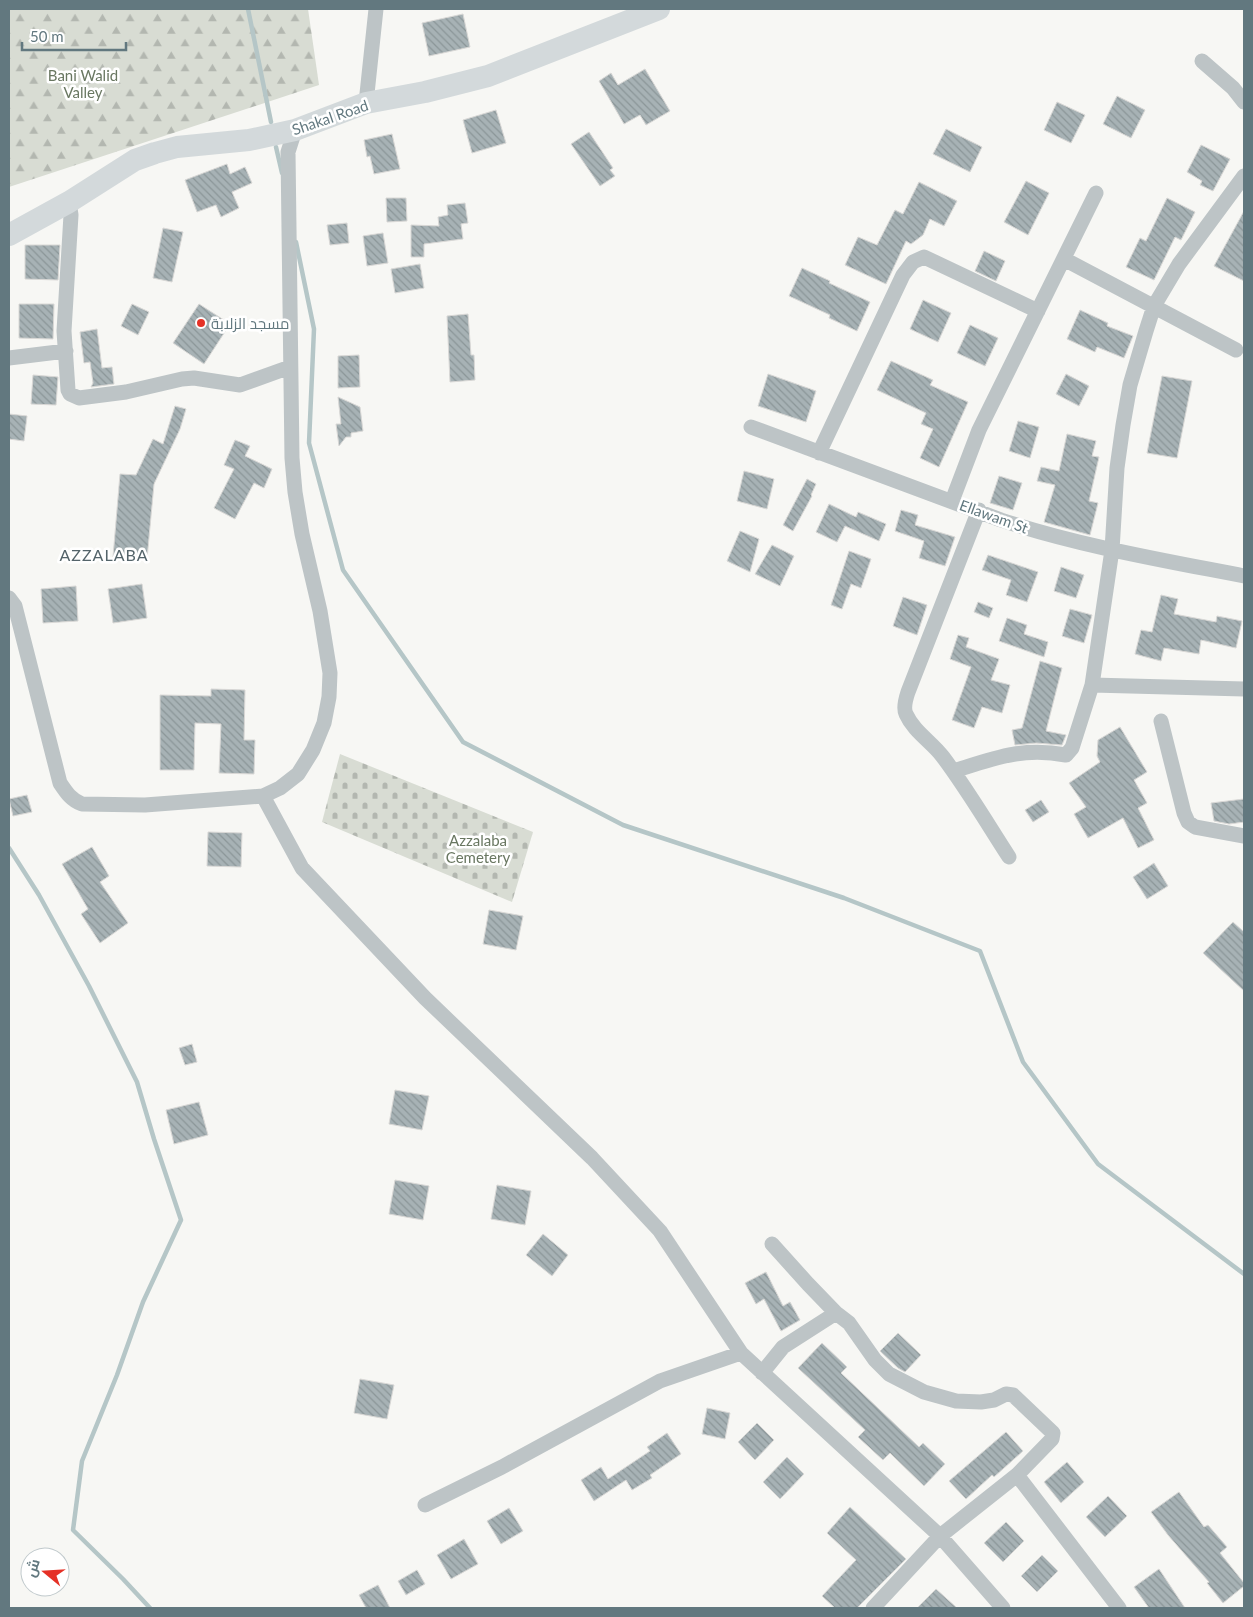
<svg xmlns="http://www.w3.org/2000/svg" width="1253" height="1617" font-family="Lato,Cairo,sans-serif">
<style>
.forest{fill:url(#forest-firs)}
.cemetery{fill:url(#cemetery-stones)}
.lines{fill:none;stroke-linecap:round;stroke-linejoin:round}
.stream{stroke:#b5c6c7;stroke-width:4.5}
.building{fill:url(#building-back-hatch);stroke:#d9d8d6}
.street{stroke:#bdc4c6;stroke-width:15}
.secondary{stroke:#d3d9db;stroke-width:22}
.poi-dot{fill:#e53126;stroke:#fff;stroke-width:2}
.labels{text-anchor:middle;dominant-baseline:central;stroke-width:5;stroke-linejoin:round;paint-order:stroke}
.park-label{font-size:15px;fill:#697761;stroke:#fff}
.street-label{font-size:15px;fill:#62787f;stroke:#fff}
.poi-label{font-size:15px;fill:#62787f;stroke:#fff;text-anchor:start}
.neighbourhood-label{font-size:16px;letter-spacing:1px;fill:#54646a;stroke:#fff}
</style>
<defs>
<pattern id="forest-firs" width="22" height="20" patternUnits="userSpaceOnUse" patternTransform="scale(1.25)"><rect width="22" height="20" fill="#d8dcd3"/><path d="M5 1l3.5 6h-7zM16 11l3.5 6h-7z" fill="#b3b7b0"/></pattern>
<pattern id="cemetery-stones" width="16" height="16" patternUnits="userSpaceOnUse" patternTransform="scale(1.25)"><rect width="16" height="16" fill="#d8dcd3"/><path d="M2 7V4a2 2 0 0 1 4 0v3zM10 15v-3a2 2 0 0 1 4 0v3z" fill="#b3b7b0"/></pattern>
<pattern id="building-back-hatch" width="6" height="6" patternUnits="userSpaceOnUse" patternTransform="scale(1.25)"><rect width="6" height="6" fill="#a7b2b5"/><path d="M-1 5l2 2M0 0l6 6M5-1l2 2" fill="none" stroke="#8b9698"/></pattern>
</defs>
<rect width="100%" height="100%" fill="#f7f7f4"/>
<path class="forest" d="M9,9H308L319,85L9,187Z"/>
<path class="cemetery" d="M340,754L533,832L512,902L322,822Z"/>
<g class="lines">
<path class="stream" d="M248,9L271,122
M276,147L282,173
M296,242L314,329L309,443L343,570L463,742L623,825L844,898L980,951L1023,1062L1098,1164L1244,1274
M9,848L39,895L89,986L137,1082L154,1139L181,1220L143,1302L117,1375L82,1461L73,1530L123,1579L150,1608"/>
</g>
<path class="building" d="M463,14L470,47L429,56L422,23Z
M645,69L670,111L646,125L640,115L624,124L599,81L611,73L618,85Z
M1117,96L1145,110L1131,138L1103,124Z
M1057,102L1085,115L1071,143L1044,130Z
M496,110L506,143L472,153L463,120Z
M946,129L982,147L970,172L933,154Z
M589,132L613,168L610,170L615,176L600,186L571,144Z
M392,134L400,169L374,174L370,156L367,157L364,140Z
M1201,145L1230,159L1213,191L1200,185L1202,181L1187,172Z
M227,164L230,174L245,167L252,183L232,192L239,208L221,217L216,205L197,212L185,180Z
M1026,181L1049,193L1028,235L1004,222Z
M919,182L957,201L944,226L930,219L923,235L911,244L906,241L886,284L845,265L858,237L877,245L895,210L903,214Z
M386,198H406L407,221L387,222Z
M1167,198L1195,212L1181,240L1175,237L1154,280L1126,267L1140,238L1146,241Z
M465,203L468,223L461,224L463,239L424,244V257H411V225L439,226L438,217L448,215L447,205Z
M1244,211V281L1214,266Z
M347,223L349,243L330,245L327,225Z
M163,228L183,232L172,282L153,278Z
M383,233L388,263L367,266L363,236Z
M25,245H60L58,280L25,279Z
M984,251L1005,261L996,281L975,271Z
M420,264L424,288L395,293L391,269Z
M802,268L830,281L829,283L870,302L857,331L829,318L830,315L789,296Z
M923,300L951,313L938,342L910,329Z
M19,304H54L53,339L19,338Z
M132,304L149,312L138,335L121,326Z
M199,304L230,324L204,364L173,343Z
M1080,310L1108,323L1107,326L1133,336L1124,358L1097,347L1095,352L1067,339Z
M468,314L471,355H474L475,380L450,382L447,316Z
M970,325L998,338L985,366L957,353Z
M97,329L102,368L112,367L114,384L91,387L93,383L90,362L84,363L80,332Z
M359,355L360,387L338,388V356Z
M891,361L933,380L930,385L968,402L939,467L920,458L933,429L921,424L926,413L877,390Z
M768,374L816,391L806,422L758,406Z
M1066,374L1089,386L1079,406L1056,394Z
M33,375L58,377L56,405L31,404Z
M1162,376L1192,381L1177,458L1147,453Z
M338,397L360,407L363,431L351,433V437H346L339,446L336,424H341Z
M175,406L186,409L180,429L154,484L147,559L113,557L120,474L136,475L153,439L163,444Z
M9,414L27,416L24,441L9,439Z
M1018,421L1039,427L1030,458L1009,451Z
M1067,434L1096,441L1092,456L1099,457L1089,501L1098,503L1090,535L1044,522L1055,485L1037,481L1041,467L1059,471Z
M235,440L250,446L245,456L272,469L264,488L254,483L235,519L214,508L234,469L224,465Z
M744,471L774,479L767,509L737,501Z
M999,476L1022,483L1013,510L990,503Z
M807,479L816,484L811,495L812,496L793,531L783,525Z
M829,504L856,517L858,512L886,524L879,541L845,526L837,542L816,532Z
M901,510L918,515L915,525L955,537L945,566L919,558L924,541L895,531Z
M740,531L759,539L750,572L727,561Z
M772,545L794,556L780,586L755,574Z
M849,551L871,559L861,588L851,584L842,609L831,605Z
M988,555L1038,572L1027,602L1006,595L1011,580L982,570Z
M1061,567L1084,575L1076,598L1054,591Z
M142,584L147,618L113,623L108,589Z
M76,586L78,621L43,623L41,589Z
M1161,595L1178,599L1174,614L1216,622L1217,616L1242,621L1236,648L1201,640L1199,654L1164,648L1161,661L1135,654L1141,630L1152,632Z
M903,597L927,605L917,635L893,626Z
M978,602L993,608L989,618L974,612Z
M1070,609L1092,615L1084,643L1062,636Z
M1007,618L1027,625L1024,634L1048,642L1044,657L999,641Z
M958,635L969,638L966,647L999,659L991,680L1010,685L1002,713L982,707L974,728L952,720L971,667L950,659Z
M1040,661L1062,668L1046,731L1066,735L1062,745L1036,743L1015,745L1012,730L1022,728Z
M211,689L245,690L244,740H255L254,774L219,773L221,724L195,723L194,770H160V695L211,696Z
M1120,727L1147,772L1134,780L1147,803L1138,808L1154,840L1138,848L1123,818L1088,838L1074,814L1086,807L1069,783L1100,762L1097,756L1098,740Z
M27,795L32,812L13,816L9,799Z
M1244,799V822L1229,824L1214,821L1211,803Z
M1041,800L1049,812L1033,822L1025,810Z
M208,832L242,833L241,867L207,866Z
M92,847L109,876L100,882L128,923L100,943L81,914L88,909L62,864Z
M1154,863L1168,886L1147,899L1133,877Z
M489,910L523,916L516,950L483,944Z
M1233,922L1244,932V991L1203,953Z
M192,1044L197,1062L185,1065L179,1048Z
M395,1090L429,1096L422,1130L389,1124Z
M199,1102L208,1135L174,1144L166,1110Z
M395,1180L429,1186L423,1220L389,1214Z
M497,1185L531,1191L525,1225L491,1219Z
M543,1234L568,1255L552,1276L526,1255Z
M766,1272L783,1306L790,1302L800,1320L781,1331L764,1299L756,1304L745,1283Z
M898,1333L921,1355L905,1372L898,1368L880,1351Z
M822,1343L847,1367L841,1373L919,1447L923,1443L945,1464L924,1486L890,1453L883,1460L858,1437L865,1430L798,1368Z
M360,1379L394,1385L387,1419L354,1413Z
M707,1408L730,1413L725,1439L702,1434Z
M757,1423L774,1440L755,1460L738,1442Z
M1006,1432L1023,1451L994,1477L992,1475L966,1499L949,1481Z
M667,1433L681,1454L650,1475L652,1478L632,1490L626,1480L594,1501L581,1480L601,1467L608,1479L650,1451L647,1447Z
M787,1457L804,1474L780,1499L763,1482Z
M1067,1462L1084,1482L1061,1503L1044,1482Z
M1179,1492L1204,1527L1208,1525L1227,1547L1220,1553L1244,1583V1586L1223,1603L1207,1583L1209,1582L1168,1535L1151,1512Z
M1108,1496L1127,1516L1105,1537L1086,1517Z
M850,1507L906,1559L857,1608H835L822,1596L856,1560L827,1533Z
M509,1508L523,1531L501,1544L487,1521Z
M1006,1522L1024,1541L1003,1562L984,1543Z
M464,1539L478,1564L451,1579L437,1555Z
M1042,1555L1058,1571L1037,1592L1021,1576Z
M1159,1569L1185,1608H1149L1134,1587Z
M417,1570L425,1584L406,1595L398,1581Z
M378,1585L390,1608H366L359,1595Z
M936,1589L957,1608H917Z"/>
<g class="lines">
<path class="street" d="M1202,61L1233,88L1244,102
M366,103L376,9
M69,202L71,215L64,331L68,390L70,394L79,398L126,392L182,379L194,378L240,385L290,367
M1064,259L1236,350
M9,358L66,351
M751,427L1001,520C1080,546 1162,560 1244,576
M819,453L903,275L913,262L924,257L1038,311
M952,501L979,430L1096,193
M979,510L908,692C906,698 903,708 906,714C914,732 932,742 943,757C967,789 987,823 1009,857
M9,598L15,606L60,783C66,792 71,800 82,804L145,805L263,796L280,788L298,774L313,750L324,723L329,697L330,673L320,611L302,534L295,492L292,458L288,152L295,130
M1092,685L1244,689
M1161,721L1184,813L1188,822L1195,827L1244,836
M954,771C995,758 1022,747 1066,755L1072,748L1092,685L1112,550L1117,468L1123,425L1130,385L1146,331L1154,306L1179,264L1244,176
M263,796L302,868L425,998L592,1158L660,1231L741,1353L940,1536L1003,1608
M772,1244L808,1284L836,1313L849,1323L875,1360L889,1374L924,1392L956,1401L981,1402L994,1400L1006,1394L1013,1395L1053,1433L1052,1439L1017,1475L940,1536L873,1608
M762,1373L783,1347L836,1313
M1017,1475L1119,1608
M425,1505L502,1467L660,1381L741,1353"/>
<path class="secondary" d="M9,235L69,202L135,160L155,153L177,147L249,140L295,130L366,103L425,92L488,76L659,9"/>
</g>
<circle class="poi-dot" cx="201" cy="323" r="5"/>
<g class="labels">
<g class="park-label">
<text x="83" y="75">Bani Walid<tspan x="83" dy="17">Valley</tspan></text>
<text x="478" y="840">Azzalaba<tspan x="478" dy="17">Cemetery</tspan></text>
</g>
<g class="street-label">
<text transform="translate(330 117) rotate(-19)">Shakal Road</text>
<text transform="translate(994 516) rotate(20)">Ellawam St</text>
</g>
<g class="poi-label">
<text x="211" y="323">مسجد الزلابة</text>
</g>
<g class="neighbourhood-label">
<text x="104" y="554">AZZALABA</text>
</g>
</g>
<rect width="1253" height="1617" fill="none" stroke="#62787f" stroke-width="20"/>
<g transform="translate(45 1572) rotate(288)"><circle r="24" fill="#ffffff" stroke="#c0c9cc"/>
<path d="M0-4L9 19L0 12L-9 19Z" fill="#e53126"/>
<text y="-8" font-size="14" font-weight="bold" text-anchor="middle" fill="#62787f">ش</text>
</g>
<path d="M22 42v8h104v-8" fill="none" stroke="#62787f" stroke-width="2.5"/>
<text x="30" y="42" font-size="15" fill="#62787f" stroke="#ffffff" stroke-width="4" paint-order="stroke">50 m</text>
</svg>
